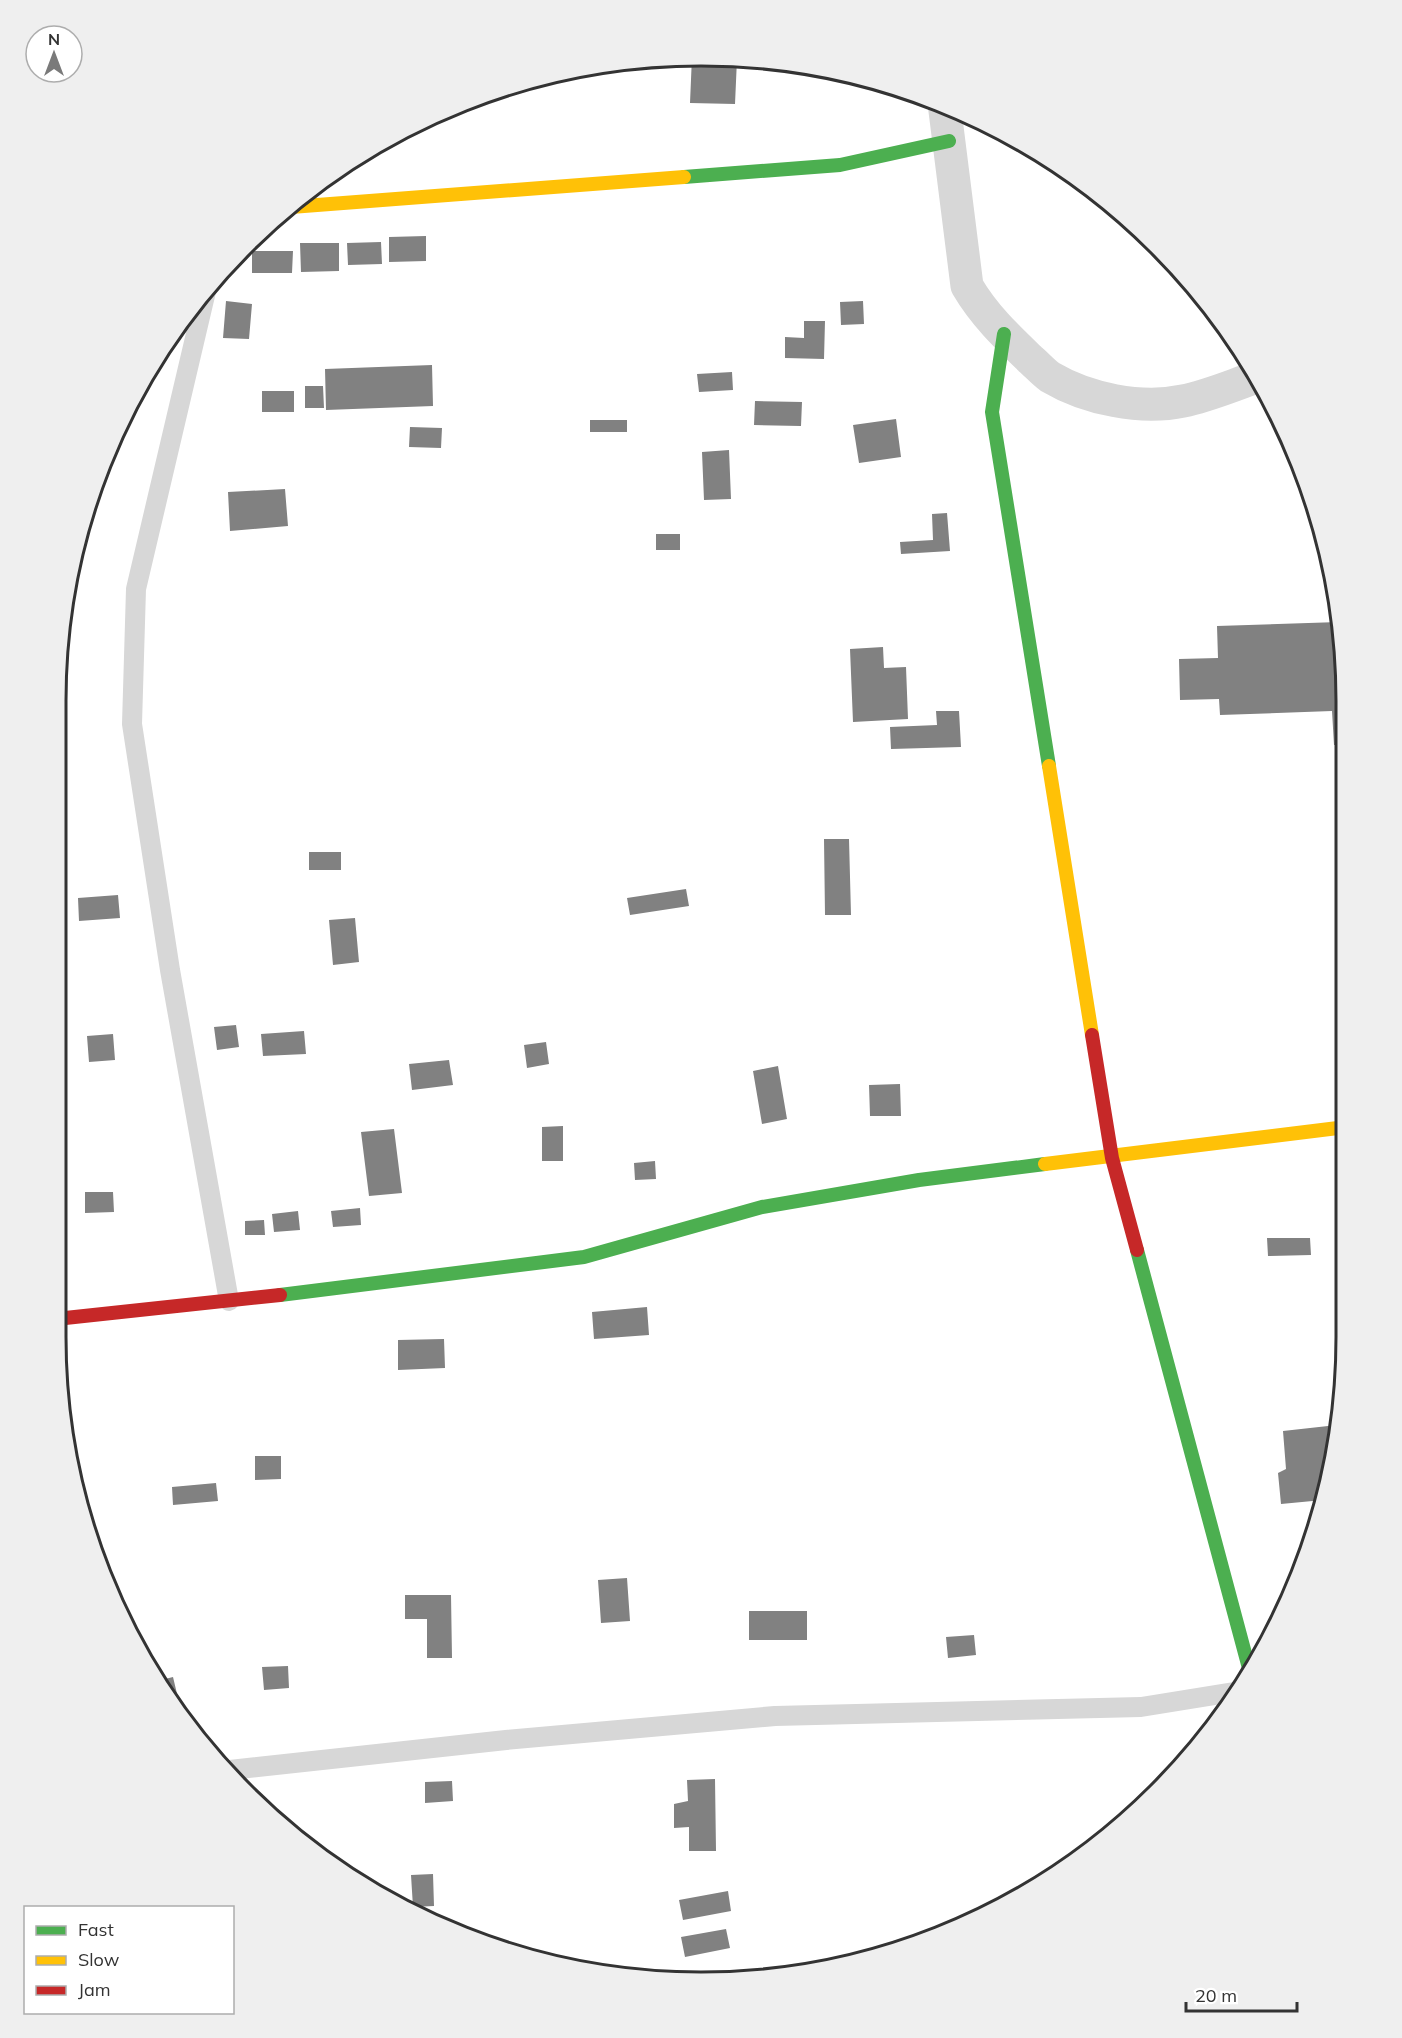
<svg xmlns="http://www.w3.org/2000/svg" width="1402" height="2038" font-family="Mulish,sans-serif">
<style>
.building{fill:#818181}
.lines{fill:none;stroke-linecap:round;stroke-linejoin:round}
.lane{stroke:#d7d7d7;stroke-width:20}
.street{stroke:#d7d7d7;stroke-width:33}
.fast{stroke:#4caf50;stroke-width:14}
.slow{stroke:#ffc107;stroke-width:14}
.jam{stroke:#c62828;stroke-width:14}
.rim{fill:none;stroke:#333;stroke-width:3}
</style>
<rect width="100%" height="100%" fill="#fff"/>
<path class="building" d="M692,56L737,59L735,104L690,103Z
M426,236V261L389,262V237Z
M381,242L382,264L348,265L347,243Z
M300,243H339V271L301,272Z
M252,251H293L292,273H252Z
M226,301L252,304L249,339L223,338Z
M863,301L864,324L841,325L840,302Z
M804,321H825L824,359L785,358V337L804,338Z
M432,365L433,406L326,410L325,369Z
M732,372L733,390L699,392L697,374Z
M305,386H323L324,408H305Z
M262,391H294V412H262Z
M755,401L802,402L801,426L754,425Z
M896,419L901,457L859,463L853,425Z
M590,420H627V432H590Z
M410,427L442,428L441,448L409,447Z
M729,450L731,499L704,500L702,452Z
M285,489L288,526L230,531L228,492Z
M947,513L950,551L901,554L900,542L933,540L932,514Z
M656,534H680V550H656Z
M1339,622L1346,701V745H1334L1332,711L1220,715L1219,699L1180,700L1179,659L1218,658L1217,626Z
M883,647L884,668L906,667L908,719L853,722L850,649Z
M56,698L60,699L57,729H56Z
M936,711H959L961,747L891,749L890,727L937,725Z
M824,839H849L851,915H825Z
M309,852H341V870H309Z
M686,889L689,906L630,915L627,898Z
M118,895L120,918L79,921L78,898Z
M355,918L359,962L333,965L329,920Z
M236,1025L239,1047L217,1050L214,1027Z
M304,1031L306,1054L263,1056L261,1034Z
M113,1034L115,1060L89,1062L87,1036Z
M546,1042L549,1064L527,1068L524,1045Z
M449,1060L453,1085L412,1090L409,1064Z
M778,1066L787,1119L762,1124L753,1071Z
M900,1084L901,1116H870L869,1085Z
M563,1126V1161H542V1127Z
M394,1129L402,1193L369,1196L361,1132Z
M655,1161L656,1179L635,1180L634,1163Z
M85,1192H113L114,1212L85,1213Z
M360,1208L361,1225L333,1227L331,1211Z
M298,1211L300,1230L274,1232L272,1214Z
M264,1220L265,1235H245V1221Z
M1267,1238H1310L1311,1255L1268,1256Z
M647,1307L649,1335L594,1339L592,1312Z
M444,1339L445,1368L398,1370V1340Z
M1337,1425L1334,1463L1323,1500L1281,1504L1278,1473L1286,1469L1283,1431Z
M255,1456H281V1479L255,1480Z
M216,1483L218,1501L173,1505L172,1487Z
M627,1578L630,1621L601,1623L598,1580Z
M405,1595H451L452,1658H427V1619H405Z
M749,1611H807V1640H749Z
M974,1635L976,1655L948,1658L946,1637Z
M288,1666L289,1688L264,1690L262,1667Z
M173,1677L178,1698L169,1701L157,1681Z
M715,1779L716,1851H689V1827L674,1828V1804L688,1801L687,1780Z
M452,1781L453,1801L425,1803V1782Z
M433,1874L434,1906L413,1907L411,1875Z
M728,1891L731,1911L683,1920L679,1900Z
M424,1917H438L439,1925Z
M726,1929L730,1948L685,1957L681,1937Z"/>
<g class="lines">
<path class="lane" d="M207,287L136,589L132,724L170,970L229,1301
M230,1770L506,1740L775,1716L1141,1707L1240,1691"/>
<path class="street" d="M944,103L967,286C984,315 1006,336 1030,359C1036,364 1043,372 1050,377C1087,399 1141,410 1183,401C1208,396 1233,385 1257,377"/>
<path class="fast" d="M684,177L840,165L949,141
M1004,334L992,412L1049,766
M1137,1250L1250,1672
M280,1295L584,1257L762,1207L919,1180L1045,1164"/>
<path class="slow" d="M291,207L684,177
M1049,766L1092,1035
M1045,1164L1346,1127"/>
<path class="jam" d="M1092,1035L1112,1158L1137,1250
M56,1319L280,1295"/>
</g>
<path d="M0 0H1402V2038H0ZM701 66H701A635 635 0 0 1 1336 701V1337A635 635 0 0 1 701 1972H701A635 635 0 0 1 66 1337V701A635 635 0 0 1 701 66Z" fill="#efefef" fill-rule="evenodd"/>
<path class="rim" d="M701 66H701A635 635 0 0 1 1336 701V1337A635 635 0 0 1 701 1972H701A635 635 0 0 1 66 1337V701A635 635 0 0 1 701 66Z"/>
<rect x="24" y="1906" width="210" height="108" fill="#ffffff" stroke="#adadad" stroke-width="1.5"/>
<rect x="36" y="1926" width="30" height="9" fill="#4caf50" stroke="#adadad" stroke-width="1.5"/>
<text x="78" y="1936" font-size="18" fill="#333333">Fast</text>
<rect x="36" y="1956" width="30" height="9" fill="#ffc107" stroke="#adadad" stroke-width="1.5"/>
<text x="78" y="1966" font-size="18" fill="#333333">Slow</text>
<rect x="36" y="1986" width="30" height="9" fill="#c62828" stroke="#adadad" stroke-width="1.5"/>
<text x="78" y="1996" font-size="18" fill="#333333">Jam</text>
<g transform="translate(54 54)"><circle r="28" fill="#ffffff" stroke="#adadad" stroke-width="1.5"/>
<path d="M0-4.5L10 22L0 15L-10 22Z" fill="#7a7a7a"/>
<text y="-9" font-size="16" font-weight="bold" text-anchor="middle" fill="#333333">N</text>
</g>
<path d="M1186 2002v9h111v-9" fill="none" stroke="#333333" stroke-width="3"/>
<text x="1195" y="2002" font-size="18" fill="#333333" stroke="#ffffff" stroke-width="4.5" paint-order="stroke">20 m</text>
</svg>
